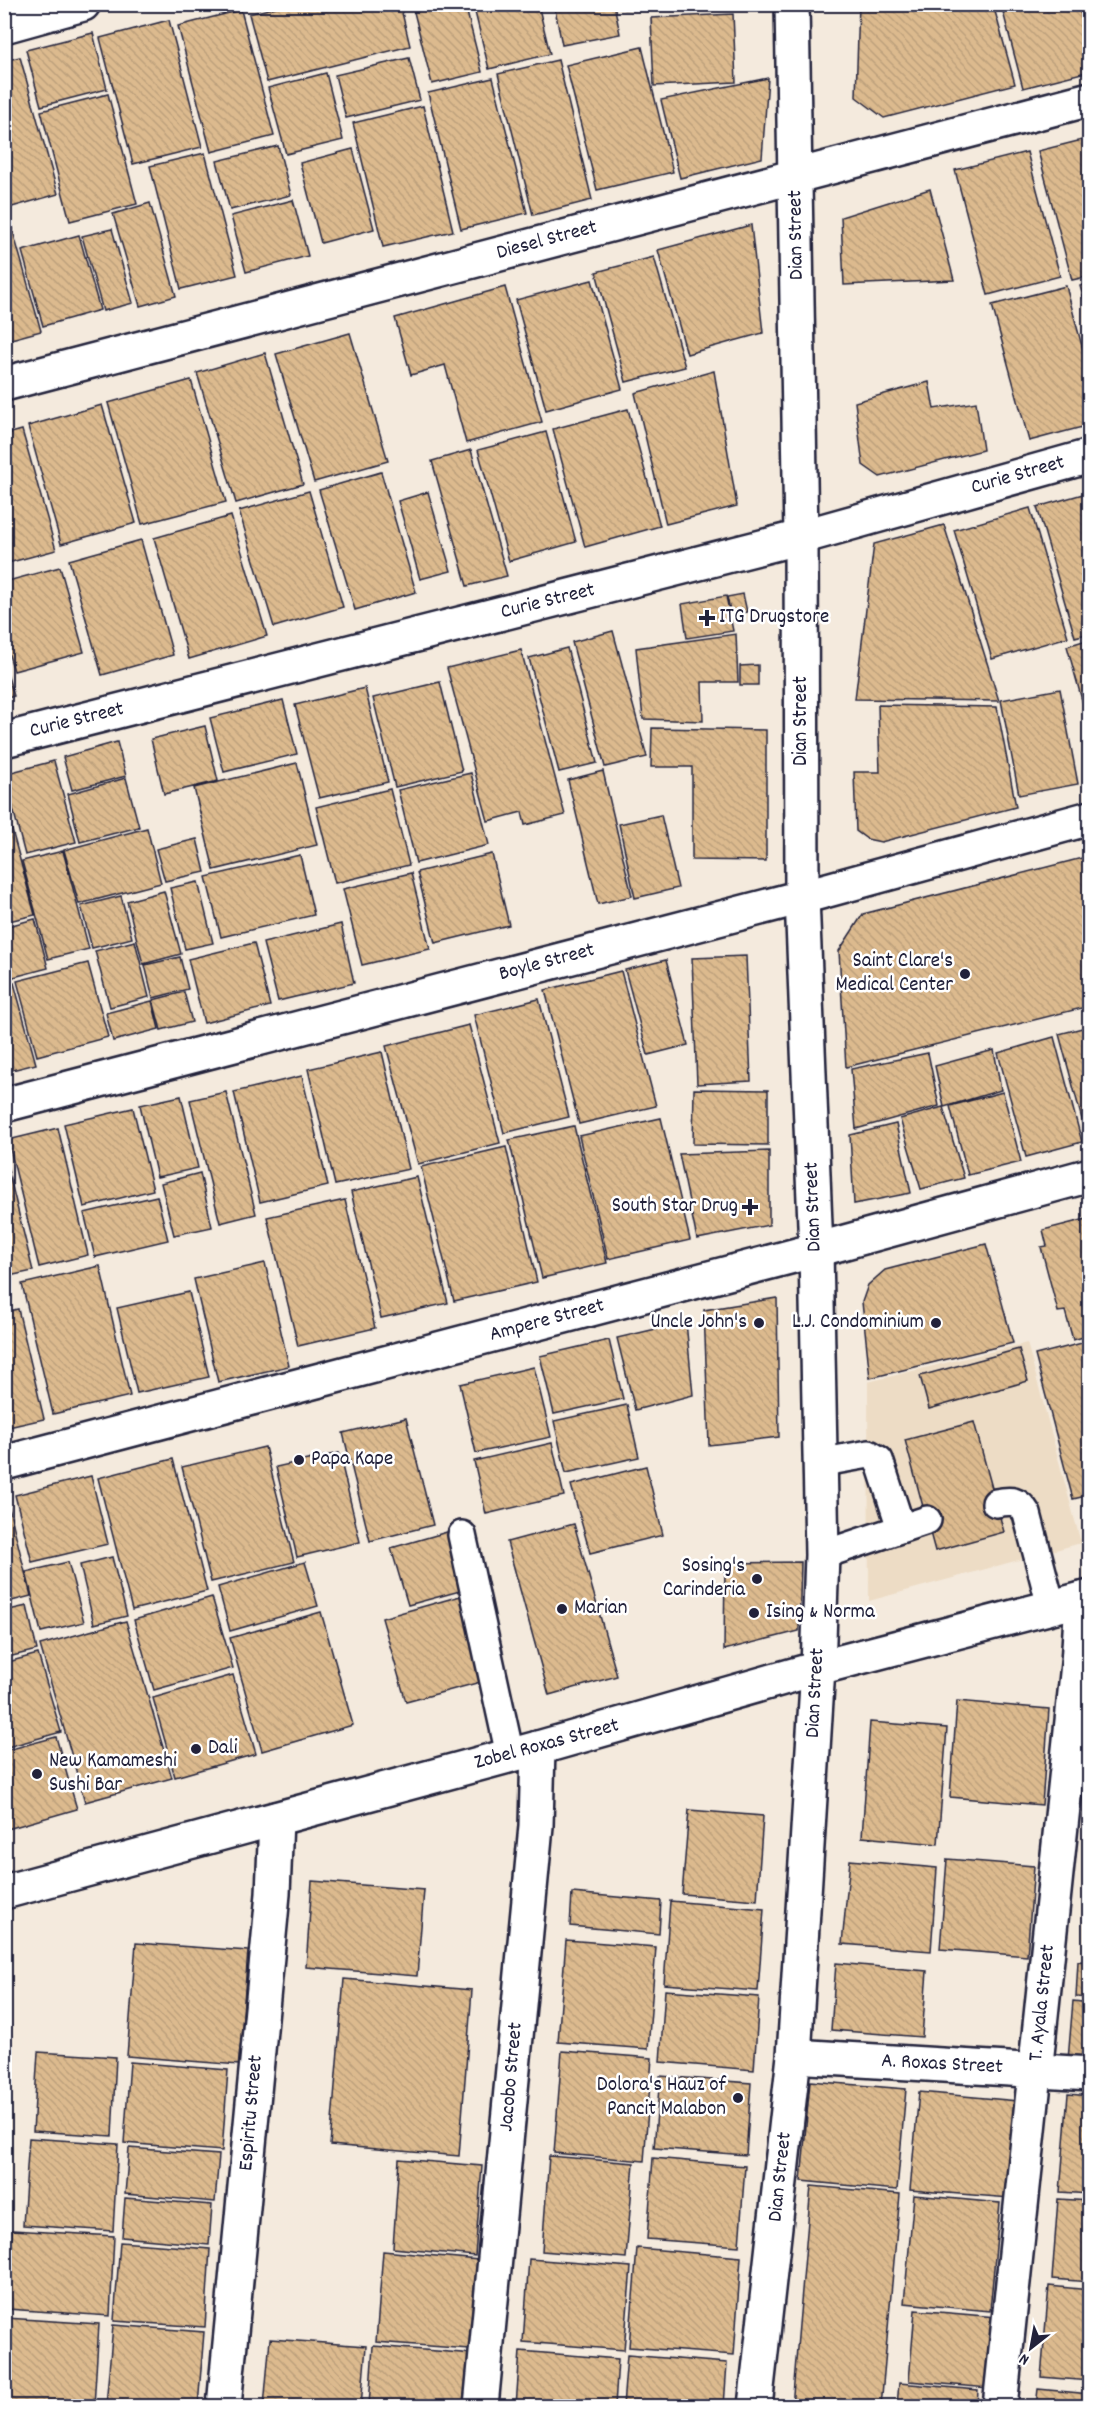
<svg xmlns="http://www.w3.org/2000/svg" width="1094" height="2411" font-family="Dekko,sans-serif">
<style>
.built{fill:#eddcc5}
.building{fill:url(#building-back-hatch);stroke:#22223b;stroke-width:1.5}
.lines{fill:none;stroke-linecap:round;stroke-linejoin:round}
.lane-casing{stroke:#22223b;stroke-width:32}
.street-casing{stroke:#22223b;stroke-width:38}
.secondary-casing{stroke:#22223b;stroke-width:38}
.lane{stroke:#fff;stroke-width:27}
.street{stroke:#fff;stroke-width:33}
.secondary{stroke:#fff;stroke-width:33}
.poi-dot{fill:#22223b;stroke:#fff;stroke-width:2}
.labels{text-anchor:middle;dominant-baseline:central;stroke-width:5;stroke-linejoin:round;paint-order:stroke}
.street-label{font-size:21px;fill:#22223b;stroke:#fff}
.poi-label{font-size:21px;fill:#22223b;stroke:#fff;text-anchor:start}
</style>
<defs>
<pattern id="building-back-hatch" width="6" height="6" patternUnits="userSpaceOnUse" patternTransform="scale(1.5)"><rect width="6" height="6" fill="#dcba8e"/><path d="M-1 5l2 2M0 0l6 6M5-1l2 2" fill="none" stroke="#bca07b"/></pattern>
</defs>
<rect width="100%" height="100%" fill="#f4eadd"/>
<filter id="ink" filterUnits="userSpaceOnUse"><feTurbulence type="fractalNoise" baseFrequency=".0167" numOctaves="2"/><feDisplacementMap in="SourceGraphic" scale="12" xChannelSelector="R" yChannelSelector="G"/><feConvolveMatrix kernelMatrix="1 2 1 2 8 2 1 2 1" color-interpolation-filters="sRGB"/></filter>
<g filter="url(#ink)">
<path class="built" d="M1027,1343L1081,1543L869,1601L868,1382Z"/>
<path class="building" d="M288,4H400L410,46L267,82L249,14Z
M412,4H465L482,72L432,84Z
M473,4H538L550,54L489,69Z
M554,4H614L620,34L562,45Z
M624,4H678V6L624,9Z
M859,4H993L1015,84L884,118L856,97Z
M1001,4H1078L1090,48V71L1023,88Z
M241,10L274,136L211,152L178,26Z
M733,14L736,82L654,86L651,18Z
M169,20L202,147L133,164L100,38Z
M93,33L107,89L41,106L26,50Z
M642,47L673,172L597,190L566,65Z
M20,57L58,194L5,209L4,61Z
M409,58L420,100L346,118L335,75Z
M558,60L592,200L533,215L498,74Z
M326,73L343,140L286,154L268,88Z
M493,78L527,213L461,229L428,93Z
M768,78L762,158L680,178L661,100Z
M108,94L137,204L70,221L41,111Z
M423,106L453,231L383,247L353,123Z
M1090,138V276L1072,280L1038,151Z
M278,146L291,195L230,210L217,161Z
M353,149L374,229L321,243L300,163Z
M1027,152L1060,276L988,295L955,170Z
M205,153L237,275L181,289L150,166Z
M930,189L954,280L844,285L841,217Z
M293,200L308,256L246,272L231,216Z
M150,203L176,296L140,306L113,214Z
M7,210L41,331L4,341V211Z
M751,225L763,333L687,354L658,250Z
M112,229L133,303L103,311L82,236Z
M79,235L100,310L43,326L22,251Z
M654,257L685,367L626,382L596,272Z
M592,280L622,389L546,410L516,300Z
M1090,283V321L1080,286Z
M1066,286L1090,376V425L1029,441L992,305Z
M505,287L542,422L466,443L445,365L411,375L395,318Z
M350,333L388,461L314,482L276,354Z
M265,353L303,484L236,503L197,373Z
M714,371L737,506L666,524L635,393Z
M191,380L226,502L142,524L108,403Z
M929,382L934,409L976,402L983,450L880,477L863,465L855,402Z
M102,405L136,523L61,544L28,426Z
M628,409L660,526L585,547L553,429Z
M22,430L56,550L4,564V435Z
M546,432L576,542L509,561L478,450Z
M471,450L507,576L467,586L432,461Z
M381,472L416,592L355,610L319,490Z
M309,491L343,607L274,627L239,511Z
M428,492L451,571L420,579L398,501Z
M1090,492V633L1075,637L1037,507Z
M1030,508L1068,637L992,659L954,530Z
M231,516L267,636L189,659L154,538Z
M944,525L999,701L855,699L874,544Z
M141,540L173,655L102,675L69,560Z
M60,567L84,652L14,671L4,639V582Z
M743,594L747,612L731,615L727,597Z
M726,596L733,631L687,638L682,604Z
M613,631L647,757L605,767L572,642Z
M736,634L738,682H702L703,721L643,719L636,648Z
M1090,639V729L1067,646Z
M567,648L597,763L559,772L529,658Z
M521,650L565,815L525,825L522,812L488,821L447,668Z
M4,664L14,696L4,699Z
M758,665V685H740V666Z
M440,682L462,771L395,787L373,698Z
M365,688L388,782L319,798L295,705Z
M1060,689L1078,784L1019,795L1001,700Z
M283,700L297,754L224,772L210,718Z
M878,705L997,707L1016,807L881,842L867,839L856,831L854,772H880Z
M205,726L218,781L164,794L151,739Z
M652,728L766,730V861L692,860V767H651Z
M117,742L126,776L72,790L63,757Z
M54,761L76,842L25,855L4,774Z
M297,763L317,845L214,870L194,788Z
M603,771L632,896L598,904L568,780Z
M471,773L489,845L416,863L398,790Z
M126,778L139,827L80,842L68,794Z
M390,789L409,865L335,883L316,807Z
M4,801L35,915L4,922Z
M661,815L678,888L635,898L619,824Z
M147,828L161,883L79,904L64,850Z
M197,839L205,872L165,881L156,849Z
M63,851L89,949L48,959L22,861Z
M492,854L509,925L435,943L417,872Z
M300,855L314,915L221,937L206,877Z
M1090,856V1006L846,1067L839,951L863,914Z
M411,873L430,949L362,965L343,889Z
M198,882L213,943L185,949L170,888Z
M164,891L181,954L143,964L127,901Z
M121,896L132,938L92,948L81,906Z
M35,919L48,968L6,979L4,927Z
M341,924L354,983L278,1001L263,943Z
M135,941L149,997L110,1007L95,951Z
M254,943L270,1006L204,1023L188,959Z
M746,956L751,1081L697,1084L692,958Z
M180,957L188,989L153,998L145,965Z
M666,960L688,1045L648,1055L625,970Z
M88,963L108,1037L37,1056L17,981Z
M621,971L656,1106L579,1124L545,990Z
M14,983L36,1064L4,1072V986Z
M184,992L192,1022L161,1030L153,1000Z
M539,999L569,1117L504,1133L474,1015Z
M152,1001L159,1029L113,1041L106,1013Z
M469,1025L500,1143L418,1164L386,1046Z
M1090,1026V1137L1087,1138L1059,1034Z
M1054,1037L1082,1142L1026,1157L998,1053Z
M994,1050L1001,1090L944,1107L935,1066Z
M382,1052L409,1169L335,1185L308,1069Z
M928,1053L939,1106L856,1129L851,1069Z
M302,1076L328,1186L260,1202L234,1092Z
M694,1089L768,1090V1145L693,1144Z
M226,1092L256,1214L220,1223L190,1100Z
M1003,1092L1021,1162L968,1175L950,1106Z
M181,1096L198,1168L157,1177L140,1105Z
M943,1107L964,1178L921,1189L900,1119Z
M133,1108L153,1190L84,1207L64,1124Z
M661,1118L690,1240L608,1259L579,1136Z
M896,1124L911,1193L854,1204L850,1135Z
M574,1126L607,1263L542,1278L509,1140Z
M58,1128L88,1255L39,1267L8,1140Z
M506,1147L537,1282L454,1301L421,1167Z
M769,1151V1225L697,1239L679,1154Z
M4,1154L33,1271L4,1277Z
M200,1173L212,1227L174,1235L161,1183Z
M417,1177L448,1303L381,1318L351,1192Z
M157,1196L168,1240L95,1257L84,1213Z
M345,1200L375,1328L298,1346L267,1217Z
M1090,1218V1335L1073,1340L1065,1311L1058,1312L1041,1247L1047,1246L1043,1230Z
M986,1244L1013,1343L870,1378L862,1302L868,1285L885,1270Z
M265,1263L289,1366L218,1382L194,1279Z
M100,1266L130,1396L53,1414L22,1284Z
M189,1292L209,1377L137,1393L117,1308Z
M777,1298L779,1437L709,1445L704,1310Z
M18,1309L44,1419L4,1428V1312Z
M686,1322L693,1395L635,1410L617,1338Z
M609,1340L623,1399L554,1414L540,1356Z
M1090,1341V1495L1073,1499L1035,1355Z
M1019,1349L1028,1381L929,1409L920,1376Z
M534,1367L551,1437L476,1453L460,1384Z
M627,1405L639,1457L566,1473L554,1421Z
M406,1418L433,1525L370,1541L343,1433Z
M974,1422L1004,1532L935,1551L905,1440Z
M552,1443L564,1496L486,1514L474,1461Z
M265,1447L294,1562L211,1582L182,1467Z
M339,1453L360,1542L297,1557L276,1467Z
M173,1459L207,1591L132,1610L98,1478Z
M646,1466L663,1535L590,1553L571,1485Z
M91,1476L108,1544L32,1562L15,1495Z
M8,1504L31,1596L4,1603V1505Z
M574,1524L617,1676L549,1695L507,1542Z
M454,1530L471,1588L408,1605L391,1548Z
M112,1557L127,1616L94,1624L80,1565Z
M68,1562L84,1622L41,1632L26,1572Z
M305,1562L318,1606L230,1631L218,1587Z
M801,1562L799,1631L724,1650L725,1563Z
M464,1595L488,1680L406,1702L382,1618Z
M212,1597L233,1668L154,1690L134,1620Z
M27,1606L37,1650L4,1658V1611Z
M321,1612L353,1725L262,1751L230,1638Z
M126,1621L172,1778L85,1802L40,1645Z
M38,1654L61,1732L4,1748V1663Z
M233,1675L256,1754L175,1777L153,1698Z
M957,1701L1049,1709L1042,1805L950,1797Z
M870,1722L947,1728L938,1844L862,1837Z
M56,1737L77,1809L4,1830V1751Z
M1090,1809V1862H1085Z
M689,1810L763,1816L757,1900L682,1894Z
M947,1859L1034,1866L1027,1956L940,1949Z
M850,1860L937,1868L931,1951L842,1944Z
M312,1881L424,1890L417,1976L306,1967Z
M572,1893L661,1901L659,1934L570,1926Z
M670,1901L764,1909L758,1991L664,1984Z
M566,1940L656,1947L648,2049L558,2042Z
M136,1943L248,1951L239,2065L127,2056Z
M1078,1961L1090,1962V1998L1076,1997Z
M836,1963L927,1971L922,2037L831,2030Z
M344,1979L472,1990L459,2156L330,2145Z
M665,1990L759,1997L754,2070L660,2062Z
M1073,2001L1090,2003V2062L1068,2060Z
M562,2051L652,2058L644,2161L554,2153Z
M38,2052L116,2057L112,2136L33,2131Z
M130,2062L228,2070L222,2151L124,2143Z
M660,2076L751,2083L746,2155L654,2148Z
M810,2081L906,2089L897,2190L801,2181Z
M919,2092L1018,2101L1010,2198L910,2190Z
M1068,2094L1090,2096V2194L1060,2192Z
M29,2138L118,2144L113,2231L23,2225Z
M129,2148L219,2155L215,2202L125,2194Z
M549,2156L634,2163L626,2258L542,2251Z
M653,2158L745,2166L739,2246L647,2239Z
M399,2159L482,2166L475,2256L393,2248Z
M811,2186L900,2194L881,2406H792Z
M914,2195L1000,2203L990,2311L904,2303Z
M125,2198L212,2205L209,2245L122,2237Z
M1058,2199L1090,2201V2282L1052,2279Z
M12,2230L114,2236L110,2316L7,2309Z
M120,2242L210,2249L205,2327L114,2321Z
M637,2248L741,2257L734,2355L629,2347Z
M383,2251L489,2261L483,2350L376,2342Z
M529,2259L631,2267L624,2350L523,2342Z
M1049,2286L1090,2290V2381L1041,2377Z
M915,2310L996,2317L989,2388L909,2381Z
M6,2318L99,2324L94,2406H4Z
M113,2325L204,2332L198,2406H106Z
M270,2339L366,2346L361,2406H264Z
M373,2346L474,2354L470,2406H369Z
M520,2351L618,2359L615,2406H516Z
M627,2355L727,2363L724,2406H623Z
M899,2383L978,2390L977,2406H897Z
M1038,2389L1090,2394V2406H1036Z"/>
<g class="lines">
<g class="lane-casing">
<path id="lane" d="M818,1463L869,1454L879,1460L901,1528
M996,1503C1011,1500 1019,1500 1027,1514L1051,1606
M462,1535L510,1755
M822,1555L927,1520"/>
</g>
<g class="street-casing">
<path id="street" d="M4,26L83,4
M4,384L1090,99
M4,740L801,537L1090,456
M4,1105L802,897L1090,818
M4,1463L816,1250L1090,1175
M794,2056L1090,2074
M224,2406L273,1894L276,1819
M481,2406L536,1826L538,1748
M1000,2406L1078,1664L1082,1599"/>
</g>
<g class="secondary-casing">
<path id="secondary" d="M4,1892L538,1748L818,1668L1090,1597
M755,2406L794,2056L818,1668L822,1555L816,1250L802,897L801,537L792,4"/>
</g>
<use href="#lane" class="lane"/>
<use href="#street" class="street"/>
<use href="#secondary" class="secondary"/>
</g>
</g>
<g class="poi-dot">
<path d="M704 609h6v6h6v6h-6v6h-6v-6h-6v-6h6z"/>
<circle cx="965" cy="974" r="6"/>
<path d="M747 1198h6v6h6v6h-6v6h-6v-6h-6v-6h6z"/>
<circle cx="759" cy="1323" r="6"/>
<circle cx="936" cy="1323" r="6"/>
<circle cx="299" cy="1460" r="6"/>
<circle cx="757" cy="1579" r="6"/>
<circle cx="562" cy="1609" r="6"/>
<circle cx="754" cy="1613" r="6"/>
<circle cx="196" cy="1749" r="6"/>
<circle cx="37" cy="1774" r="6"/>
<circle cx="738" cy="2098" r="6"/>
</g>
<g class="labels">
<g class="street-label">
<text transform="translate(797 235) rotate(-91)">Dian Street</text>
<text transform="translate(547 241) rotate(-15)">Diesel Street</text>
<text transform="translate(1018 476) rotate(-16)">Curie Street</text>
<text transform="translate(548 602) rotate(-14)">Curie Street</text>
<text transform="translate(77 721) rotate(-14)">Curie Street</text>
<text transform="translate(802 721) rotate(-90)">Dian Street</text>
<text transform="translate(547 963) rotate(-15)">Boyle Street</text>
<text transform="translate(814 1207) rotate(-92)">Dian Street</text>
<text transform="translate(547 1321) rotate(-15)">Ampere Street</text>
<text transform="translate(816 1693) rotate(-87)">Dian Street</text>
<text transform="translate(547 1745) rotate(-15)">Zobel Roxas Street</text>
<text transform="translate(1043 2003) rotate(-84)">T. Ayala Street</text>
<text transform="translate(942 2065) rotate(3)">A. Roxas Street</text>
<text transform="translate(512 2077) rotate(-85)">Jacobo Street</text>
<text transform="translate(252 2113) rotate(-85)">Espiritu Street</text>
<text transform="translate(781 2177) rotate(-84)">Dian Street</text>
</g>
<g class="poi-label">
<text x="719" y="618">ITG Drugstore</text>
<text x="953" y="962" text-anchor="end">Saint Clare's<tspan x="953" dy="24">Medical Center</tspan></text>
<text x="738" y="1207" text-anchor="end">South Star Drug</text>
<text x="747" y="1323" text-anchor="end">Uncle John's</text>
<text x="924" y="1323" text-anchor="end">L.J. Condominium</text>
<text x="311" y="1460">Papa Kape</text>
<text x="745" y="1567" text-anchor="end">Sosing's<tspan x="745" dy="24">Carinderia</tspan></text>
<text x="574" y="1609">Marian</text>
<text x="766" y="1613">Ising &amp; Norma</text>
<text x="208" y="1749">Dali</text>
<text x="49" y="1762">New Kamameshi<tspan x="49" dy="24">Sushi Bar</tspan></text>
<text x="726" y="2086" text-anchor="end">Dolora's Hauz of<tspan x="726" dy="24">Pancit Malabon</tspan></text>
</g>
</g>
<rect width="1094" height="2411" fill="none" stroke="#fff" stroke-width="24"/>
<rect x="12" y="12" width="1070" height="2387" fill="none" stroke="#22223b" stroke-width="2" filter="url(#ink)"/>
<g transform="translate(1031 2348) rotate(211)" stroke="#ffffff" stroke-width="4.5" paint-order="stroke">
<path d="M0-4.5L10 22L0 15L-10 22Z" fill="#22223b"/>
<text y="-9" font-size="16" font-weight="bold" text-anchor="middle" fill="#22223b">N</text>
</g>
</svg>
